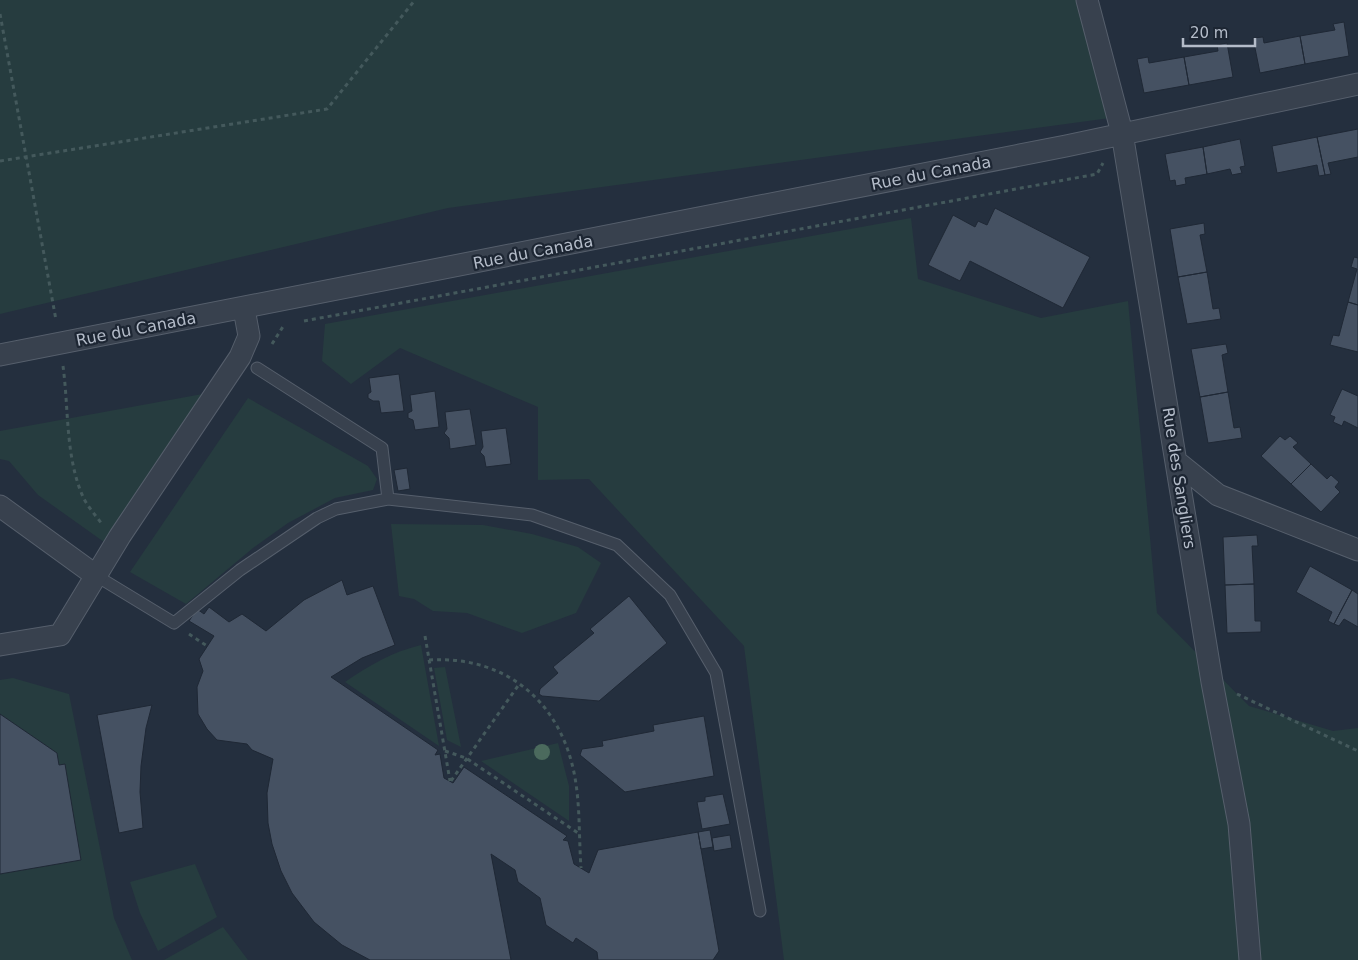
<svg xmlns="http://www.w3.org/2000/svg" width="1358" height="960" font-family="'DejaVu Sans',sans-serif">
<style>
.green{fill:#263c3f}
.building{fill:#455162;stroke:#1f2835}
.lines{fill:none;stroke-linecap:round;stroke-linejoin:round}
.lane-casing{stroke:#565f6c;stroke-width:13}
.street-casing{stroke:#565f6c;stroke-width:23}
.path{stroke:#44595c;stroke-width:3;stroke-dasharray:4 4;stroke-linecap:butt}
.lane{stroke:#38414e;stroke-width:11}
.street{stroke:#38414e;stroke-width:21}
.tree{fill:#4b6a5d}
.labels{text-anchor:middle;dominant-baseline:central;stroke-width:4.5;stroke-linejoin:round;paint-order:stroke}
.street-label{font-size:16px;fill:#b4bcc9;stroke:#1d2633}
</style>
<rect width="100%" height="100%" fill="#242f3e"/>
<path class="green" d="M0,0H1084L1110,118L448,208L0,314Z
M911,218L918,279L1041,318L1128,301L1157,613L1249,706L1333,731L1358,728V960H784L744,646L589,479L538,480V407L400,348L351,384L322,361L325,324Z
M208,393L104,542L38,495L9,461L0,459V431Z
M248,398L368,466L377,479L373,490L335,498L288,523L253,548L186,604L130,572Z
M391,524L483,525L532,534L578,547L601,563L576,613L522,633L467,613L433,611L414,599L399,596Z
M421,645L439,746L345,682C370,665 392,652 421,645Z
M445,667L461,747L447,740L434,668Z
M13,678L69,694L114,918L132,960H0V680Z
M558,743L569,786V821L481,761Z
M195,864L217,917L158,951L140,913L130,882Z
M223,927L248,960H164Z"/>
<path class="building" d="M1344,22L1349,56L1305,64L1300,36L1335,30L1333,24Z
M1300,36L1305,64L1260,73L1253,38L1263,37L1264,43Z
M1227,43L1233,77L1189,85L1184,57L1218,51L1217,45Z
M1148,57L1149,63L1184,57L1189,85L1144,93L1137,59Z
M1358,129V157L1328,163L1331,174L1325,175L1317,137Z
M1317,137L1325,175L1319,176L1317,165L1277,173L1272,146Z
M1240,139L1245,166L1240,167L1242,173L1232,175L1230,169L1207,174L1203,147Z
M1203,147L1207,174L1185,178L1186,184L1176,186L1175,180L1170,181L1165,154Z
M995,208L1090,257L1063,308L970,261L960,281L928,265L953,215L975,227L978,221L987,225Z
M1204,223L1205,234L1200,235L1207,272L1178,277L1170,229Z
M1354,257L1358,258V305L1348,302L1357,269L1351,267Z
M1207,272L1213,309L1219,308L1221,319L1187,324L1178,277Z
M1348,302L1358,305V352L1330,345L1333,335L1339,336Z
M1226,344L1228,353L1222,355L1228,392L1200,397L1191,349Z
M399,374L404,411L381,413L379,401H373L368,398V394L371,392L369,378Z
M1342,389L1358,396V428L1344,421L1342,426L1333,422L1335,417L1330,415Z
M435,391L439,427L415,430L413,420L408,418V413L412,411L410,395Z
M1228,392L1234,428L1240,427L1242,438L1208,443L1200,397Z
M470,409L476,445L450,449L449,438L444,433L447,429L445,412Z
M506,428L511,464L486,467L484,456L480,452L483,447L481,431Z
M1280,436L1285,440L1290,436L1298,443L1293,447L1311,464L1291,484L1261,456Z
M1311,464L1327,479L1331,475L1339,482L1335,487L1340,492L1321,512L1291,484Z
M407,468L410,489L398,491L394,470Z
M1257,535L1258,546H1252L1254,584L1225,585L1223,537Z
M1310,566L1352,590L1334,624L1328,621L1332,612L1296,592Z
M342,580L347,595L373,586L395,645L362,658L331,677L438,750L435,755L440,754L444,778L453,783L464,767L567,836L563,840L568,841L574,864L589,873L598,850L698,832L719,951L713,960H598L597,952L576,938L573,943L546,925L540,898L518,882L515,870L491,854L511,960H370L342,945L314,922L292,893L281,871L272,844L268,823L267,793L273,759L252,750L247,744L217,740L207,729L198,714L197,687L203,671L199,659L214,636L189,621L197,609L204,614L209,607L229,622L242,614L266,631L304,600Z
M1254,584L1255,621H1261V632L1227,633L1225,585Z
M1352,590L1358,594V627L1344,619L1339,626L1334,624Z
M629,596L667,643L599,701L542,696L539,694L540,689L558,673L553,667L594,633L590,629Z
M152,705L146,728L141,766L140,792L143,828L119,833L97,715Z
M0,714L57,753L59,765L65,764L81,860L0,874Z
M704,716L714,776L625,792L580,755L582,749L603,746L602,741L654,731L653,725Z
M723,794L730,824L702,829L697,802L705,801V797Z
M710,830L713,847L701,849L698,832Z
M730,835L732,848L714,851L712,838Z"/>
<g class="lines">
<g class="lane-casing">
<path id="lane" d="M257,368L382,448L388,499
M95,575L174,623L240,570L317,518L336,509L388,499L532,515L617,545L670,595L716,673L760,911"/>
</g>
<g class="street-casing">
<path id="street" d="M1087,0L1122,133L1212,682L1239,824L1250,960
M0,355L1066,146L1358,84
M1177,462L1218,495L1358,550
M0,506L95,575
M0,645L60,635L120,536L240,357L249,336L244,309"/>
</g>
<path class="path" d="M0,14L56,320
M0,161L327,109L415,0
M304,321L1097,174L1103,163
M272,344L284,325
M63,366C69,410 65,458 84,499C89,508 96,516 102,524
M189,634L207,646
M425,636L450,781
M429,660C509,655 565,706 576,784C580,811 579,840 581,868
M1237,694L1358,751
M445,751L466,758L578,833
M451,781L520,683"/>
<use href="#lane" class="lane"/>
<use href="#street" class="street"/>
</g>
<circle class="tree" cx="542" cy="752" r="8"/>
<g class="labels">
<g class="street-label">
<text transform="translate(931 173) rotate(-11)">Rue du Canada</text>
<text transform="translate(533 252) rotate(-11)">Rue du Canada</text>
<text transform="translate(136 329) rotate(-11)">Rue du Canada</text>
<text transform="translate(1179 478) rotate(81)">Rue des Sangliers</text>
</g>
</g>
<path d="M1183 38v8h72v-8" fill="none" stroke="#b4bcc9" stroke-width="2.5"/>
<text x="1190" y="38" font-size="15" fill="#b4bcc9" stroke="#1d2633" stroke-width="4" paint-order="stroke">20 m</text>
</svg>
